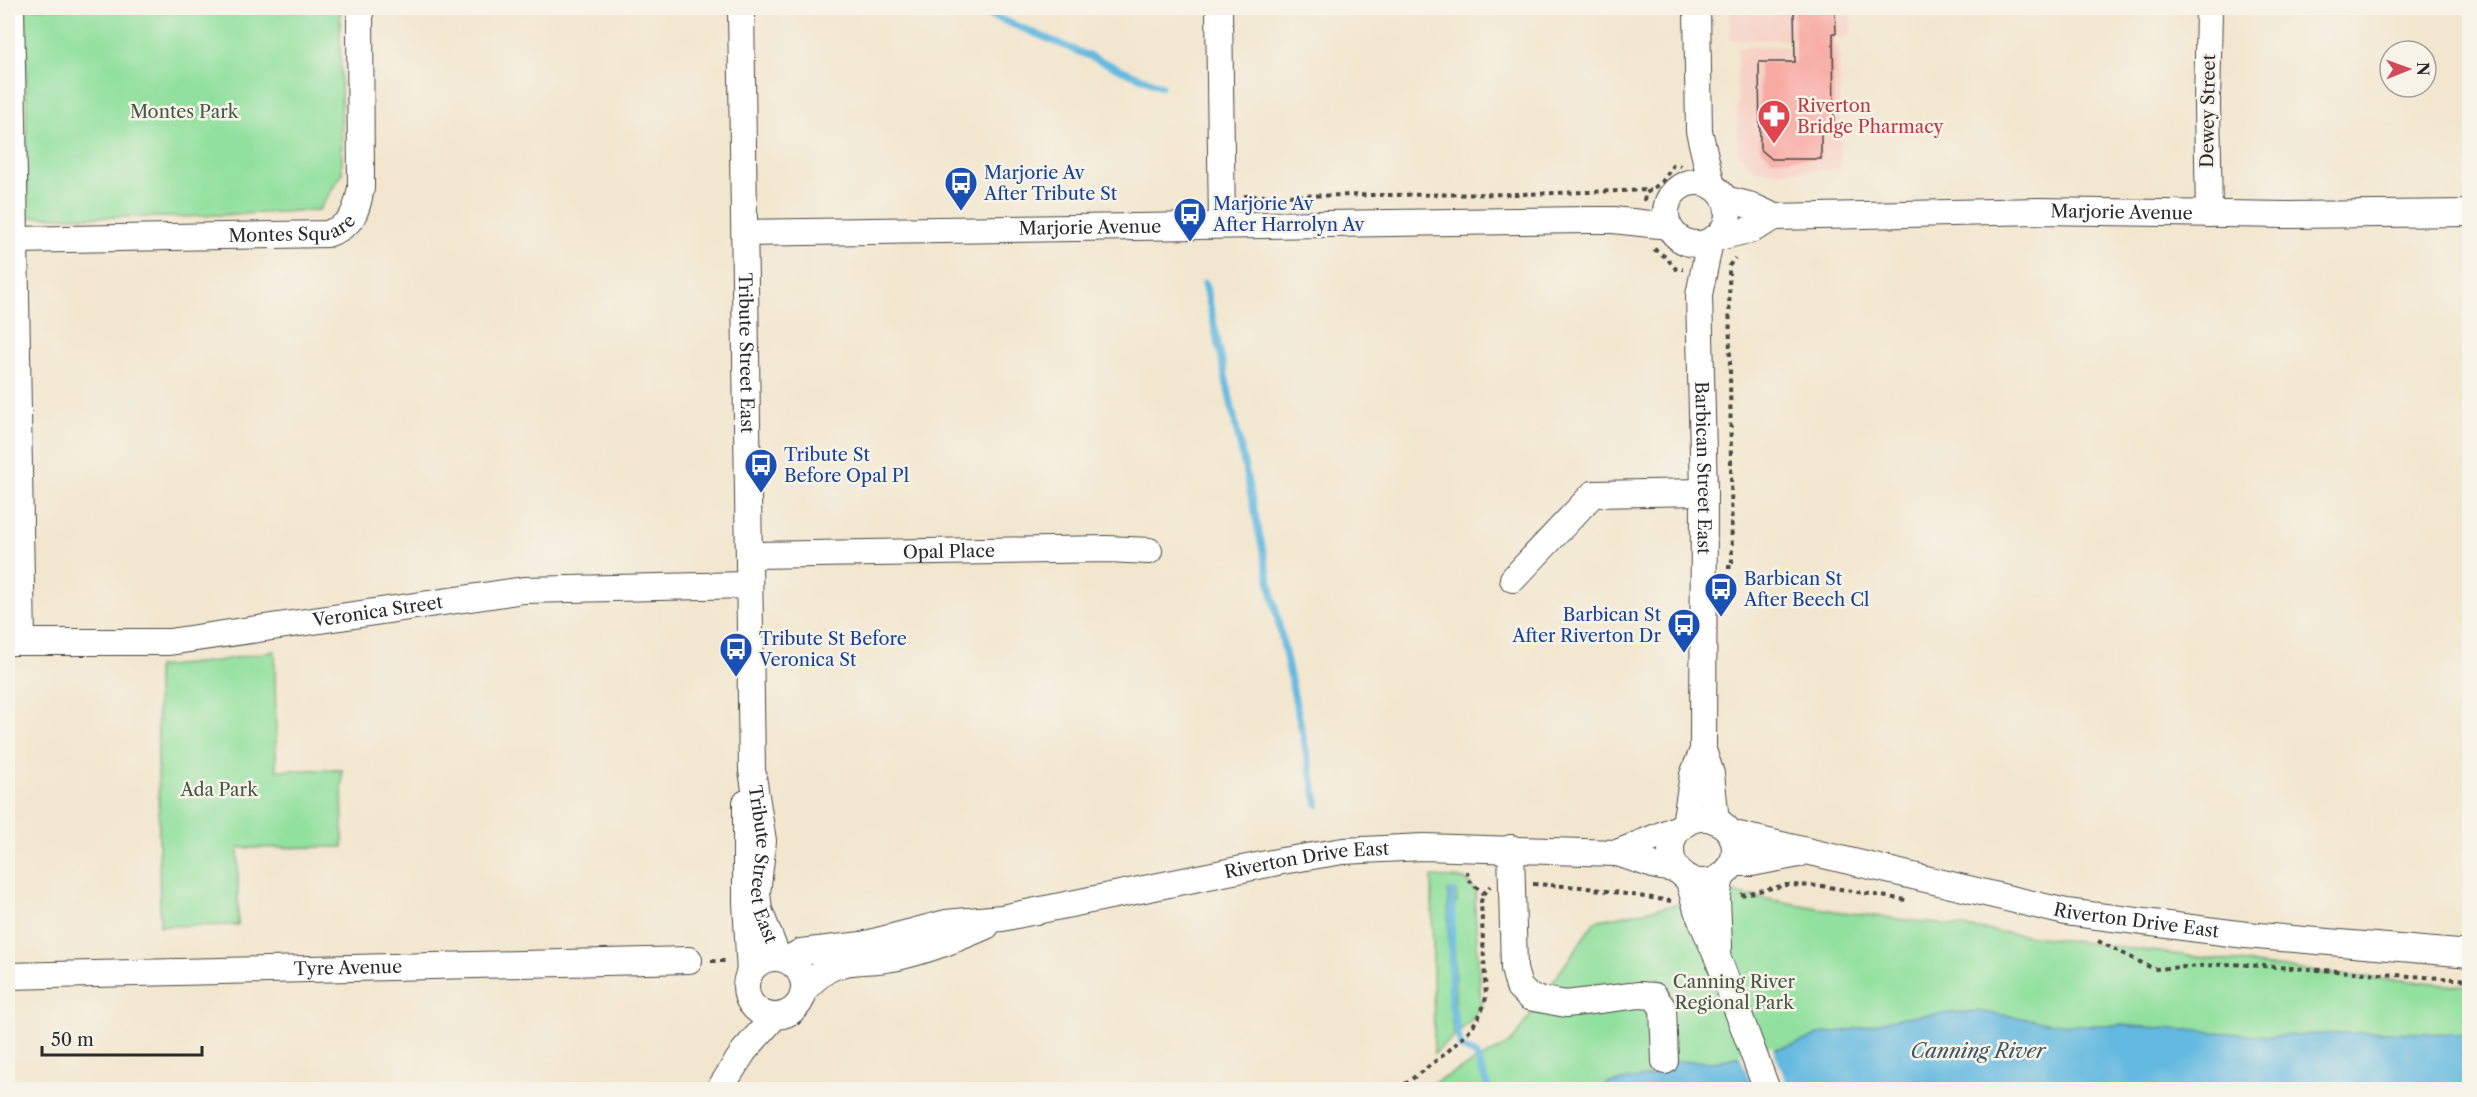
<svg xmlns="http://www.w3.org/2000/svg" width="2477" height="1097" font-family="'Libre Caslon Text',serif">
<style>
.built{fill:#f7d1c6}
.green{fill:#91e09e;stroke:#5e8664;stroke-width:1.5}
.water{fill:#63b9e0;stroke:#477286;stroke-width:1.5}
.pier{fill:#f2e6ce}
.lines{fill:none;stroke-linecap:round;stroke-linejoin:round}
.stream{stroke:#63b9e0;stroke-width:7}
.building{fill:#f8a9a3}
.minor-casing{stroke:#494743;stroke-width:28}
.path{stroke:#494743;stroke-width:4;stroke-dasharray:4.5 4.5;stroke-linecap:butt}
.minor{stroke:#fff;stroke-width:26}
.labels{text-anchor:middle;dominant-baseline:central;stroke-width:5;stroke-linejoin:round;paint-order:stroke}
.health-label{font-size:18px;fill:#be3a42;stroke:#f7f3e8;text-anchor:start}
.street-label{font-size:18px;fill:#2b2b2b;stroke:#f7f3e8}
.park-label{font-size:18px;fill:#445848;stroke:#f7f3e8}
.transit-label{font-size:18px;fill:#164399;stroke:#f7f3e8;text-anchor:start}
.water-label{font-size:20px;font-style:italic;fill:#3c5661;stroke:#f7f3e8}
</style>
<rect width="100%" height="100%" fill="#f7f3e8"/>
<filter id="ink" filterUnits="userSpaceOnUse"><feTurbulence type="fractalNoise" baseFrequency=".0167" numOctaves="2"/><feDisplacementMap in="SourceGraphic" scale="12" xChannelSelector="R" yChannelSelector="G"/><feConvolveMatrix kernelMatrix="1 2 1 2 8 2 1 2 1" color-interpolation-filters="sRGB"/></filter>
<filter id="wash" filterUnits="userSpaceOnUse"><feTurbulence type="fractalNoise" baseFrequency=".008" numOctaves="4" result="noise"/><feDisplacementMap in="SourceGraphic" scale="24" xChannelSelector="R" yChannelSelector="G"/><feGaussianBlur stdDeviation="1.35" result="paint"/><feColorMatrix in="noise" values="0 0 0 0 0 0 0 0 0 0 0 0 0 0 0 0 0 1.4 0 .05"/><feComposite in="paint" operator="in"/></filter>
<g filter="url(#wash)">
<rect width="100%" height="100%" fill="#f2e6ce"/>
<path class="built" d="M1730,8H1851V31L1845,38L1730,40Z
M1839,46L1841,170L1757,171L1738,153L1737,47Z"/>
<path class="green" d="M26,8H340L342,174L319,210L181,217H27Z
M275,651L276,770H342L343,847L238,848V925L160,926L157,667L217,661Z
M1432,877L1465,879L1476,892L1475,910L1481,1005L1474,1017L1460,1031L1455,1007L1454,902H1457L1456,892L1448,891L1449,1001L1454,1036L1434,1054Z
M1733,893L1835,911L2341,975L2469,986V1089L1420,1090L1511,1043L1595,921Z"/>
<path class="water" d="M1976,1011L2067,1025H2120L2267,1036L2378,1032L2469,1034V1089L1600,1090L1609,1083L1652,1076L1665,1061L1713,1062L1797,1044L1819,1034L1851,1030L1904,1017Z"/>
<path class="pier" d="M1772,1046L1789,1089H1753L1739,1053Z"/>
<g class="lines">
<path class="stream" d="M980,8L988,14L1161,86
M1205,283L1318,805
M1452,892L1451,1002L1461,1047L1476,1055L1489,1090"/>
</g>
<g id="blocks">
<path class="building" d="M1794,8H1835L1836,33H1833L1834,127L1821,128V159H1772L1760,149L1759,62H1795Z"/>
</g>
</g>
<g filter="url(#ink)">
<use href="#blocks" fill-opacity="0" stroke="#494743" stroke-width="1.5"/>
<g class="lines">
<g class="minor-casing">
<g id="minor">
<path d="M11,8L22,642"/>
<path id="s1" d="M741,8L752,770L763,841L757,893L759,910L778,958"/>
<path d="M1219,8L1222,225"/>
<path d="M1697,8L1699,131L1712,186"/>
<circle cx="1697" cy="213" r="31"/>
<path id="s2" d="M1725,199L1749,205L1775,217L2039,211L2287,215L2470,213"/>
<path d="M2209,214L2207,105L2209,8"/>
<path id="s3" d="M745,233L1587,220H1613L1669,226"/>
<path d="M1715,238L1753,229L1775,217"/>
<path id="s4" d="M15,240L327,234C353,225 356,213 361,188L360,8"/>
<path id="s5" d="M1710,241L1699,295L1704,492L1703,750L1711,774L1716,821"/>
<path id="s6" d="M749,555L1107,549L1149,551"/>
<path d="M1513,579L1593,494L1704,492"/>
<path id="s7" d="M8,642H169L524,590L748,585"/>
<path d="M746,803V903L750,973"/>
<circle cx="1703" cy="850" r="32"/>
<path d="M1685,824L1693,775L1703,750"/>
<path id="s8" d="M1730,833L2066,912L2246,935L2470,954"/>
<path d="M1511,848L1514,969L1519,987L1529,997L1566,1004L1639,995L1654,996L1663,1008L1665,1061"/>
<path d="M1617,853L1681,827"/>
<path d="M1732,863H1752L1799,854"/>
<path d="M1688,878L1697,910L1719,961L1767,1090"/>
<path d="M1719,946L1717,898L1721,877"/>
<circle cx="775" cy="987" r="29"/>
<path id="s9" d="M787,960L801,952L862,945L946,923L1002,918L1282,861L1343,851L1423,847L1617,853L1656,866L1678,870"/>
<path id="s10" d="M8,976L689,960"/>
<path d="M805,989C838,952 856,966 898,957C929,950 957,939 986,926"/>
<path d="M719,1090L744,1051L775,1016"/>
</g>
</g>
<path class="path" d="M1244,196L1523,194L1651,190
M1644,201L1645,194L1662,182L1673,165L1681,166
M1654,249L1667,258L1676,269H1683
M1727,567H1732L1729,266L1735,258
M1467,871L1468,879L1483,894
M1533,884L1581,887L1671,901
M1741,895L1786,885L1822,886L1906,900
M2098,941L2154,969L2232,964L2470,980
M711,961H727
M797,1024L808,1012
M1398,1090C1427,1065 1479,1037 1486,997L1481,902L1483,894L1490,886"/>
<use href="#minor" class="minor"/>
</g>
</g>
<defs>
<g id="pharmacy-pin" transform="scale(1.725)"><path d="M0 17L-7.5 6A9.5 9.5 0 1 1 7.5 6Z" fill="#e0444e" stroke="#f7f3e8"/><path d="M-2-6h4v4h4v4h-4v4h-4v-4h-4v-4h4Z" fill="#fff"/></g>
<g id="bus-pin" transform="scale(1.725)"><path d="M0 17L-7.5 6A9.5 9.5 0 1 1 7.5 6Z" fill="#1a4fb4" stroke="#f7f3e8"/><path d="M-5-6H5V4H4V6H2V4H-2V6H-4V4H-5ZM-3.5-4V0h7V-4ZM-3.5 1.2v1.5H-2V1.2ZM2 1.2v1.5H3.5V1.2Z" fill="#fff"/></g>
</defs>
<g fill-rule="evenodd">
<use href="#pharmacy-pin" x="1774" y="116"/>
<use href="#bus-pin" x="961" y="183"/>
<use href="#bus-pin" x="1190" y="214"/>
<use href="#bus-pin" x="761" y="465"/>
<use href="#bus-pin" x="1721" y="589"/>
<use href="#bus-pin" x="1684" y="625"/>
<use href="#bus-pin" x="736" y="649"/>
</g>
<g class="labels">
<g class="health-label">
<text x="1797" y="106">Riverton<tspan x="1797" dy="21">Bridge Pharmacy</tspan></text>
</g>
<g class="street-label">
<text transform="translate(2208 111) rotate(-89)">Dewey Street</text>
<text stroke="none"><textPath href="#s2" startOffset="400">Marjorie Avenue</textPath></text>
<text stroke="none"><textPath href="#s4" startOffset="278">Montes Square</textPath></text>
<text stroke="none"><textPath href="#s3" startOffset="345">Marjorie Avenue</textPath></text>
<text stroke="none"><textPath href="#s1" startOffset="345">Tribute Street East</textPath></text>
<text stroke="none"><textPath href="#s5" startOffset="228">Barbican Street East</textPath></text>
<text stroke="none"><textPath href="#s6" startOffset="200">Opal Place</textPath></text>
<text stroke="none"><textPath href="#s7" startOffset="372">Veronica Street</textPath></text>
<text stroke="none"><textPath href="#s9" startOffset="531">Riverton Drive East</textPath></text>
<text stroke="none"><textPath href="#s1" startOffset="858">Tribute Street East</textPath></text>
<text stroke="none"><textPath href="#s8" startOffset="416">Riverton Drive East</textPath></text>
<text stroke="none"><textPath href="#s10" startOffset="340">Tyre Avenue</textPath></text>
</g>
<g class="park-label">
<text x="184" y="112">Montes Park</text>
<text x="219" y="790">Ada Park</text>
<text x="1734" y="982">Canning River<tspan x="1734" dy="21">Regional Park</tspan></text>
</g>
<g class="transit-label">
<text x="984" y="173">Marjorie Av<tspan x="984" dy="21">After Tribute St</tspan></text>
<text x="1213" y="204">Marjorie Av<tspan x="1213" dy="21">After Harrolyn Av</tspan></text>
<text x="784" y="455">Tribute St<tspan x="784" dy="21">Before Opal Pl</tspan></text>
<text x="1744" y="579">Barbican St<tspan x="1744" dy="21">After Beech Cl</tspan></text>
<text x="1661" y="615" text-anchor="end">Barbican St<tspan x="1661" dy="21">After Riverton Dr</tspan></text>
<text x="759" y="639">Tribute St Before<tspan x="759" dy="21">Veronica St</tspan></text>
</g>
<g class="water-label">
<text x="1978" y="1051">Canning River</text>
</g>
</g>
<rect width="2477" height="1097" fill="none" stroke="#f7f3e8" stroke-width="30"/>
<g transform="translate(2408 69) rotate(89)"><circle r="28" fill="#f7f3e8" stroke="#a5a39c" stroke-width="1.5"/>
<path d="M0-4.5L10 22L0 15L-10 22Z" fill="#d1495b"/>
<text y="-9" font-size="16" font-weight="bold" text-anchor="middle" fill="#2b2b2b">N</text>
</g>
<path d="M42 1046v9h160v-9" fill="none" stroke="#2b2b2b" stroke-width="3"/>
<text x="51" y="1046" font-size="18" fill="#2b2b2b" stroke="#f7f3e8" stroke-width="4.5" paint-order="stroke">50 m</text>
</svg>
